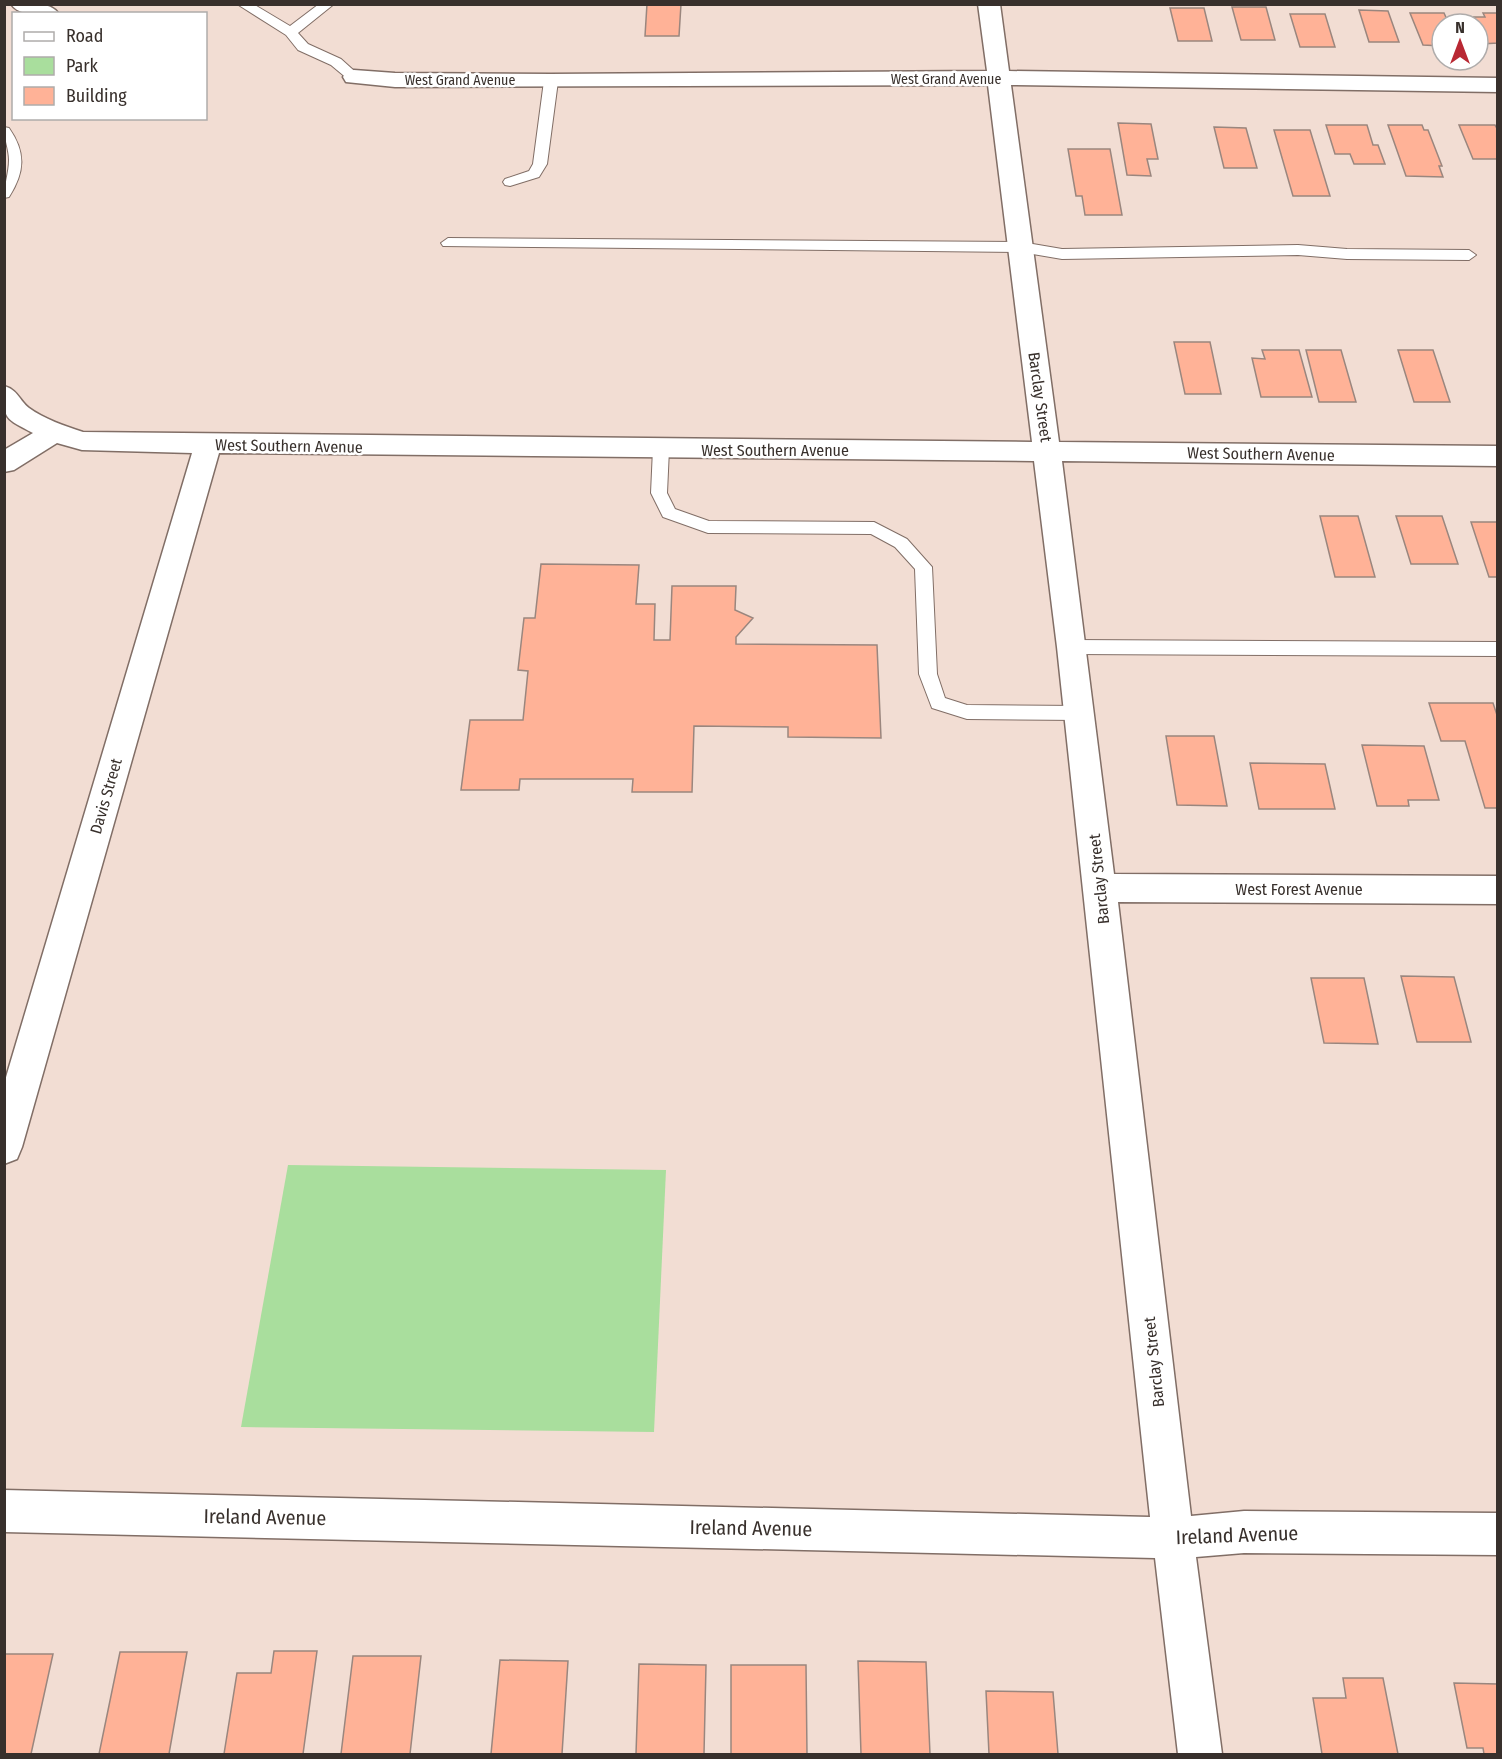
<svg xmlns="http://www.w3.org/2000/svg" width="1502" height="1759" font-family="'Fira Sans Condensed',sans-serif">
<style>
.green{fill:#a9de9d}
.building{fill:#ffb297;stroke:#9a867e;stroke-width:1.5}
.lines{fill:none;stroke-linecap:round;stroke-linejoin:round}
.lane-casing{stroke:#816e66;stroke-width:2}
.street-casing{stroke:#816e66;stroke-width:3}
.lane{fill:#fff;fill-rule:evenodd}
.street{fill:#fff;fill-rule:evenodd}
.labels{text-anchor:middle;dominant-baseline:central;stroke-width:5;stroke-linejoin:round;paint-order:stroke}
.far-street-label{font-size:14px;fill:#38302c;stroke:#fff}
.street-label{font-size:16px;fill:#38302c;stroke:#fff}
.near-street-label{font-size:20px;fill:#38302c;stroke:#fff}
</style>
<rect width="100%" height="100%" fill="#f2ddd3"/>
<path class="green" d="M288,1165L666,1170L654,1432L241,1427Z"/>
<path class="building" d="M647,4H681L679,36H645Z
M1232,7H1266L1275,40H1241Z
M1170,8H1204L1212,41H1178Z
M1359,10L1388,11L1399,42H1369Z
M1410,13H1444L1449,24H1442V46L1423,45Z
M1483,13H1498V43L1480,44L1478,24L1474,17H1485Z
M1290,14H1325L1335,47H1300Z
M1118,123L1151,124L1158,159H1147L1151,176L1127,175Z
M1326,125H1367L1373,145H1378L1385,164H1354L1350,154H1335Z
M1388,125H1422L1424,130H1428L1442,166H1439L1443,177L1406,176Z
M1459,125H1495L1498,130V159H1473Z
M1214,127L1246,128L1257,168H1224Z
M1274,130H1310L1330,196H1293Z
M1068,149H1110L1122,215H1085L1082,196H1076Z
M1174,342H1210L1221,394H1185Z
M1262,350H1299L1312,397H1261L1252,358L1265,359Z
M1306,350H1341L1356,402H1319Z
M1398,350H1433L1450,402H1414Z
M1320,516H1358L1375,577H1335Z
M1396,516H1442L1458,564H1411Z
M1471,522H1498V577H1489Z
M541,564L639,565L636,604H655L654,640H670L672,586H736L735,610L753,618L736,637V644L877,645L881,738L788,737V727L694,726L692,792H632L633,779H520L519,790H461L470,720H523L528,671L518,670L524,618H535Z
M1429,703H1493L1498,718V808H1485L1465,741H1441Z
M1166,736H1214L1227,806L1177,805Z
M1362,745L1424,746L1439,800H1408L1409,806H1377Z
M1250,763L1325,764L1335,809H1259Z
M1401,976L1454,977L1471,1042H1417Z
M1311,978H1364L1378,1044L1324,1043Z
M274,1651H317L303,1754H224L237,1673H271Z
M120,1652H187L169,1754H99Z
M4,1654H53L31,1754H4Z
M353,1656H421L410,1754H341Z
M500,1660L568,1661L562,1754H491Z
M858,1661L926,1662L930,1754H861Z
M639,1664L706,1665L704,1754H636Z
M731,1665H806L807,1754H731Z
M1343,1678H1383L1398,1754H1322L1313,1698H1346Z
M1454,1683L1498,1684V1754H1484L1483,1748H1467Z
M986,1691L1053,1692L1058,1754H989Z"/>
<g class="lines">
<g class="lane-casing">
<path id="lane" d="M237,4H253L290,26L319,4H334L298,33L308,44L341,59L361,77L359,80H349L331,65L298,50L286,35Z
M551,77L558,81L547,164L539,177L510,186L505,185L503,182L505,179L529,171L533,164L544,81Z
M4,127L9,128C26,152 25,172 9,197L4,198C4,185 9,173 9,160C9,149 4,139 4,127Z
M448,238L1021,242L1062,249L1298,245L1347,249L1469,250L1476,255L1469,260L1347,259L1298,255L1062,259L1021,252L443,246L441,243Z
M661,443L667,445L669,449L667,493L675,509L709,521L874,522L907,539L932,567L937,674L945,698L967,705L1080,706L1086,708L1089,713L1086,718L1080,720L967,719L932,708L919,674L915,569L895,547L871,534L708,533L663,517L651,493L653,449L655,445Z
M1072,640L1498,642V656L1072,654L1066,652L1063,647L1066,642Z"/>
</g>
<g class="street-casing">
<path id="street" d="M11,4C25,4 50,0 59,14C45,14 20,18 11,4Z
M978,4H1000L1009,71L1498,78V92L1011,85L1059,442L1498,446V466L1062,461L1114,874L1498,876V904L1118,902L1191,1516L1244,1511L1498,1513V1555L1244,1553L1196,1557L1222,1754H1178L1155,1558L4,1532V1490L1150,1517L1057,647L1034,461L219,453L22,1147L17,1159L4,1164V1084L192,453L82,450L57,443L14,470L4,472V450L33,433C3,417 4,420 4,386C18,390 19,400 29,408C44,419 65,426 83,432L1032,442L988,85L395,87L346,82L343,77L346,72L354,70L395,73L551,74L987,71Z"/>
</g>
<use href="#lane" class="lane"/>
<use href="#street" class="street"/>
</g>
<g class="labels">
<g class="far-street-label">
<text x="946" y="79">West Grand Avenue</text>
<text x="460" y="80">West Grand Avenue</text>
</g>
<g class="street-label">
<text transform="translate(1040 397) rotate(82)">Barclay Street</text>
<text transform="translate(289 446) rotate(1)">West Southern Avenue</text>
<text x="775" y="450">West Southern Avenue</text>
<text transform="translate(1261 454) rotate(1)">West Southern Avenue</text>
<text transform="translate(106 796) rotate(-74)">Davis Street</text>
<text transform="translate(1099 879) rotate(-96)">Barclay Street</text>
<text x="1299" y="889">West Forest Avenue</text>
<text transform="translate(1154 1362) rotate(-96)">Barclay Street</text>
</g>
<g class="near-street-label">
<text transform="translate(265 1517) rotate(1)">Ireland Avenue</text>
<text transform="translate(751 1528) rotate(1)">Ireland Avenue</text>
<text transform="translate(1237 1535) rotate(-2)">Ireland Avenue</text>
</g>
</g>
<rect width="1502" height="1759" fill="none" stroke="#38302c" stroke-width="12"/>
<rect x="12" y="12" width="195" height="108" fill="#ffffff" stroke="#afacab" stroke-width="1.5"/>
<rect x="24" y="32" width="30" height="9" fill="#ffffff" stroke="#afacab" stroke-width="1.5"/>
<text x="66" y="42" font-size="18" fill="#38302c">Road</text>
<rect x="24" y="57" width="30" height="18" fill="#a9de9d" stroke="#afacab" stroke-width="1.5"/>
<text x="66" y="72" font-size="18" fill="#38302c">Park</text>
<rect x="24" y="87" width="30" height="18" fill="#ffb297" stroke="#afacab" stroke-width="1.5"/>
<text x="66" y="102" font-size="18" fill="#38302c">Building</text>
<g transform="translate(1460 42)"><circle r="28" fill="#ffffff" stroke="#afacab" stroke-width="1.5"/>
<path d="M0-4.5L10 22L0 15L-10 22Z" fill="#b92833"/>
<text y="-9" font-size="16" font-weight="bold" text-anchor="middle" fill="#38302c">N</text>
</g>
</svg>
